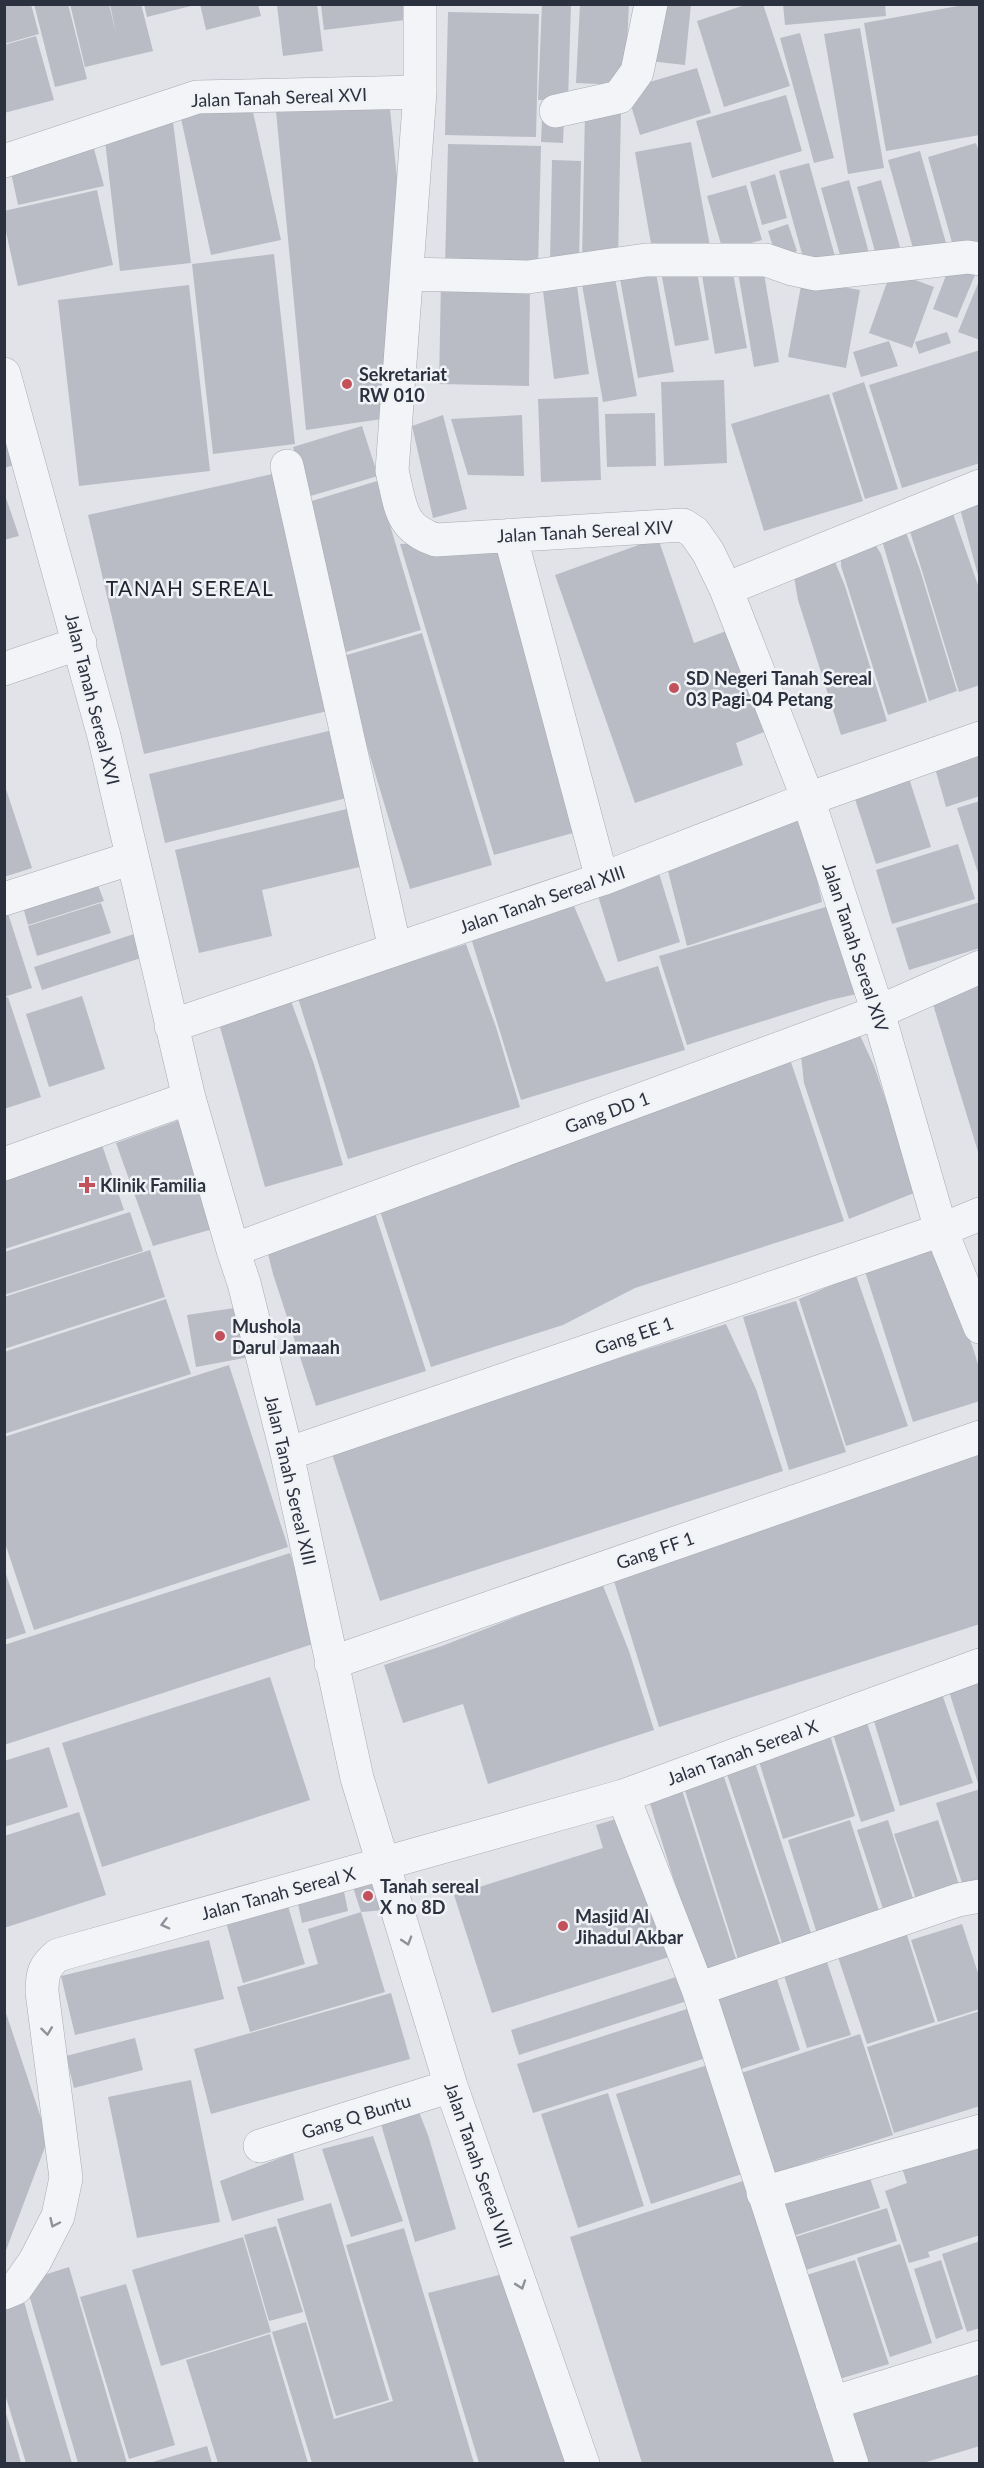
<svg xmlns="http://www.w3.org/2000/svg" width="984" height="2468" font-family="Lato,sans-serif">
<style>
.building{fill:#b9bcc5}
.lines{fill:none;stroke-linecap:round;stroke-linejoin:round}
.minor-casing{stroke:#a7aab2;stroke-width:34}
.minor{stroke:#f3f4f7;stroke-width:33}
.oneway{stroke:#8f929b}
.poi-dot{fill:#c2515b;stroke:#f0f2f6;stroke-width:2}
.labels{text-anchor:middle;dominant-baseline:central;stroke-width:5;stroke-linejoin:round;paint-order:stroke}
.street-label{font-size:18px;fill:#2b313f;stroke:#f0f2f6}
.poi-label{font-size:18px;font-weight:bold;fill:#2b313f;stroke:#f0f2f6;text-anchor:start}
.quarter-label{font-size:21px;letter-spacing:1.5px;fill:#1d222f;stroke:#f0f2f6}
</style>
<rect width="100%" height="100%" fill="#e1e3e8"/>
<path class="building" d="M4,4H31L39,34L4,44Z
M34,4H68L87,79L55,87Z
M70,4H109L116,34L110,4H141L153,51L85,67Z
M144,4H195V5L147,17Z
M200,4H258L261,16L206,30Z
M542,4H571L568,101L538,100Z
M580,4H629L625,85L576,83Z
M655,4H691L685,65L649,61Z
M748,4H763L790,86L724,107L697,21Z
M783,4H885L886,16L785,25Z
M969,4H980V135L886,151L864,23Z
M277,5H317L323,51L283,56Z
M321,5H403L405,20L324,30Z
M448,12L539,14L536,137L445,135Z
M860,28L884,168L848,174L824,34Z
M800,33L834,158L814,163L780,38Z
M36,36L54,100L4,113V45Z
M697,68L711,113L640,135L626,89Z
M786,95L802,151L712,178L696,121Z
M250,98L281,240L211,255L180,114Z
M389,99L401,218L389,418L306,430L276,111Z
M585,110L621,111L618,262H582Z
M542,119H564L563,143L541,142Z
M173,122L191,263L120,271L105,141Z
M691,142L710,246L653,255L635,152Z
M976,143L980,154V246L955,253L928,157Z
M448,144L541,146L538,269L445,267Z
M93,145L104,186L18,205L10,168Z
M920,151L948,250L916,259L888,160Z
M552,160L581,161L579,265L550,264Z
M809,163L836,260L806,268L779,171Z
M775,174L787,218L762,225L750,182Z
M849,180L869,253L842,262L821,188Z
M881,180L900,247L876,255L857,187Z
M746,185L762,240L723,251L707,196Z
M97,190L113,265L18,286L4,223V211Z
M788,224L797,251L777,259L768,231Z
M274,254L295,444L213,454L192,264Z
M952,260L977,270L957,318L933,309Z
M654,262L674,372L638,378L618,268Z
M762,262L779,362L754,367L737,266Z
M731,263L747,348L715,354L701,269Z
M696,266L709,340L675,346L661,272Z
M891,271L934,287L912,348L869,333Z
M614,273L637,396L603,402L581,279Z
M441,280L530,282L529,386L439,384Z
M802,280L860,290L846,368L788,357Z
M979,281H980V340L958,332Z
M189,285L210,471L79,486L58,300Z
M577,286L589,374L554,379L543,291Z
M947,332L951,343L919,354L915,342Z
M889,341L898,366L861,377L853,352Z
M980,350V463L902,488L869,385Z
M724,380L727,463L664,466L661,382Z
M864,382L898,489L865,499L832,393Z
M829,394L863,501L764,531L731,424Z
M598,397L601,480L541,482L538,399Z
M655,413L656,466L607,467L605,414Z
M443,415L467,509L433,518L412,426Z
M522,415L524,476L468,475L451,419Z
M362,426L378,476L307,497L293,447Z
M4,438L14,465L4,468Z
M277,473L332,710L144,754L88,515Z
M377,481L421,630L346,652L302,504Z
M4,492L19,536L4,540Z
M980,496V579H979L959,505Z
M951,508L980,591V685L959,692L908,525Z
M904,527L920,570L957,691L929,701L881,537Z
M658,538L694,643L737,627L764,732L736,743L743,765L635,803L555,575Z
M499,540L580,831L494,855L400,544Z
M874,542L881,554L927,702L888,715L841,566V553Z
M833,557L845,586L887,721L841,735L798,600L794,577Z
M422,633L492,865L410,889L340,657Z
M337,729L351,797L165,843L149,774Z
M980,745V796L946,807L933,761Z
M909,778L931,847L876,864L855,799Z
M4,783L32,868L4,877Z
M980,801V876H979L957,808Z
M355,807L368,865L262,890L272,936L199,953L175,850Z
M803,815L822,902L687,946L668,871Z
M958,844L975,899L892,924L876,870Z
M658,870L680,942L618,962L596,889Z
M96,880L104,901L28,925L21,900Z
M4,901L32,988L4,997Z
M980,902V948L909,970L896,928Z
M101,903L111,933L37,956L28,926Z
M574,906L606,982L658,966L685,1050L521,1100L471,938L520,919Z
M829,906L861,993L830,1000L687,1045L659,956Z
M137,933L144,957L42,990L34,967Z
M466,944L496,1027L520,1107L348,1159L298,998Z
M980,983V1155H979L932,1001Z
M82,996L105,1069L49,1087L26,1014Z
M8,997L41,1097L4,1109V998Z
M291,1001L314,1064L343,1165L265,1187L220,1027Z
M859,1033L874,1066L900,1141L914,1193L849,1219L804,1083L801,1056Z
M790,1059L844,1221L635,1288L563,1325L431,1367L380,1211Z
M185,1118L213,1229L153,1246L116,1143Z
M101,1142L124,1210L5,1249V1173Z
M130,1212L143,1251L4,1295V1252Z
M375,1213L426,1371L316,1406L273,1274L267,1250Z
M929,1246L945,1275L973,1348L980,1371V1401L913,1422L864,1268Z
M150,1250L165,1297L4,1349V1297Z
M856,1275L908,1426L846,1446L799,1299Z
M166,1299L191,1374L4,1434V1352Z
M796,1301L846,1452L789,1470L743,1317Z
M241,1307L255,1356L196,1367L187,1315Z
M726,1324L756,1389L783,1471L380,1601L332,1454L597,1365Z
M229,1365L288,1547L34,1630L4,1540V1437Z
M980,1448V1624L659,1727L613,1578Z
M290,1553L319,1642L4,1745V1645Z
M4,1568L26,1633L4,1640Z
M602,1583L629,1651L654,1730L488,1784L463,1704L403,1723L384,1665L442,1646Z
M980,1675V1785L979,1786L947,1685Z
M270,1677L310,1800L102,1867L62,1743Z
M942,1694L973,1783L900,1806L873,1718Z
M865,1716L895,1811L861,1822L831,1728Z
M829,1732L855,1816L783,1839L757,1755Z
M49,1747L68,1807L4,1827V1761Z
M753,1757L813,1939L784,1949L724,1765Z
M721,1768L785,1958L742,1972L682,1781Z
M680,1784L738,1965L704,1977L648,1797Z
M980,1789V1894L967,1898L936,1803Z
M79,1812L106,1895L4,1928V1836Z
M626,1816L672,1956L492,2013L454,1895L603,1848L596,1825Z
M850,1820L881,1917L818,1937L788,1840Z
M888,1820L915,1905L885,1915L857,1830Z
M938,1820L961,1891L918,1905L894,1834Z
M372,1876L385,1910L361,1912L351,1881Z
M342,1882L348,1911L302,1923L296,1894Z
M286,1899L305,1964L243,1983L226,1922Z
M361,1912L385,1992L250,2032L237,1987L318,1964L308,1929Z
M962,1924L980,1979V2009L938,2022L911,1940Z
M906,1932L935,2022L867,2044L837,1954Z
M209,1940L224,1999L75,2035L61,1976Z
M825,1956L851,2035L807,2048L782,1969Z
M775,1973L800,2050L738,2070L714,1993Z
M679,1976L687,2001L519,2055L511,2030Z
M391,1993L410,2059L211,2114L194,2049Z
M4,2007L48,2139L5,2253Z
M693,2007L709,2057L533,2113L517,2064Z
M980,2011V2106L894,2133L867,2047Z
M860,2034L893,2135L768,2175L735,2075Z
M135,2038L143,2070L74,2088L66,2056Z
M711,2064L745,2173L651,2204L616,2094Z
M191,2080L220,2222L137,2238L108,2097Z
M608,2093L644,2206L578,2228L541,2114Z
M417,2107L428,2135L456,2229L415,2242L379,2117Z
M373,2136L403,2221L351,2237L322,2149Z
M980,2146V2235L928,2252L930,2257L909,2263L885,2191L907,2183L901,2165Z
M293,2153L304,2200L232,2221L220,2181Z
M867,2169L880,2208L787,2238L773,2196Z
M752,2178L843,2463H642L570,2237Z
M331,2203L389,2400L336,2416L277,2219Z
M887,2208L897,2241L806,2270L795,2237Z
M276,2226L303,2312L269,2321L244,2235Z
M404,2228L474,2463H312L272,2332L306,2322L334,2419L393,2401L346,2245Z
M243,2237L271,2332L161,2366L132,2270Z
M980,2241V2328L967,2332L942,2254Z
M900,2244L932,2343L890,2357L857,2258Z
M855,2260L889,2364L836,2380L803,2276Z
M941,2260L963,2329L936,2339L914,2269Z
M69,2267L127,2463H78L25,2281Z
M507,2273L574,2463H479L428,2293Z
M126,2284L175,2445L129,2459L80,2297Z
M22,2294L32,2330L72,2463H26L4,2391V2301Z
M270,2334L308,2463H218L186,2360Z
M980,2364V2446L923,2463H855L842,2417Z
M5,2410L18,2452L21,2463H4Z
M207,2446L212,2463H149Z"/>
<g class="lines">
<g class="minor-casing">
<path id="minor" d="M420,4V92L392,471C401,506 399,528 436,540L683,525L694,532L708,552L726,589L808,799L878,1012L941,1230L980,1327
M556,111L619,97L637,72L651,4
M4,161L197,97L420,92
M408,274L528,277L646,260H766L792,269L815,274L968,257L980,259
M4,374L104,736L189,1098L233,1250L244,1283L287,1454L357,1778L451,2086L583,2464
M287,466L395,949
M510,535L602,879
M726,589L980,486
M4,669L80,643
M4,899L132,858
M171,1026L602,879L808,799L980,738
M4,1164L189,1098
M233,1250L878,1012L980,967
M287,1454L941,1230L980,1214
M331,1663L980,1437
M623,1796L698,1989L852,2464
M698,1989L958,1900L980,1896
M260,2146L451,2086
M763,2193L980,2131
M4,2293L16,2288L35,2261L58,2216L66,2178L42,1992C42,1974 44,1966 58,1955L623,1796L980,1665
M832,2403L980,2357"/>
</g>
<use href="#minor" class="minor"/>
</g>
<defs><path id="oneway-chevron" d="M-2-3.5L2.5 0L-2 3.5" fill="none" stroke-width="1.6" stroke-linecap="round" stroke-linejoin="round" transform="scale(1.5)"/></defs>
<g class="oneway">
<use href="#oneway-chevron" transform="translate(165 1924) rotate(165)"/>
<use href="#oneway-chevron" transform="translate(407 1941) rotate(73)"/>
<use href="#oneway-chevron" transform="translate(47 2031) rotate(83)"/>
<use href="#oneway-chevron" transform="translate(54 2223) rotate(115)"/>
<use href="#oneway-chevron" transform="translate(521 2285) rotate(71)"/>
</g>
<g class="poi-dot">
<circle cx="347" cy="384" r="6"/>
<circle cx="674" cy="688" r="6"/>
<path d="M84 1176h6v6h6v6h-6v6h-6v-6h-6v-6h6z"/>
<circle cx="220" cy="1336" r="6"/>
<circle cx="368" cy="1896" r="6"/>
<circle cx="563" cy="1926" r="6"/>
</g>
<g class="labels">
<g class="street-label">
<text transform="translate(279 97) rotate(-2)">Jalan Tanah Sereal XVI</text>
<text transform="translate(585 531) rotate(-3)">Jalan Tanah Sereal XIV</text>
<text transform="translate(93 699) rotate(76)">Jalan Tanah Sereal XVI</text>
<text transform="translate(542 899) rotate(-19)">Jalan Tanah Sereal XIII</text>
<text transform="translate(856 947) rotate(72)">Jalan Tanah Sereal XIV</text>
<text transform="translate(607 1112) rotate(-20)">Gang DD 1</text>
<text transform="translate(634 1335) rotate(-19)">Gang EE 1</text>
<text transform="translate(291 1480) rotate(77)">Jalan Tanah Sereal XIII</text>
<text transform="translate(655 1550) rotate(-19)">Gang FF 1</text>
<text transform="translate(742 1752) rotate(-20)">Jalan Tanah Sereal X</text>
<text transform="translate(278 1893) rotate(-15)">Jalan Tanah Sereal X</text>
<text transform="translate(356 2116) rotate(-17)">Gang Q Buntu</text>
<text transform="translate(479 2165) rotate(71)">Jalan Tanah Sereal VIII</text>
</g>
<g class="poi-label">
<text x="359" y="374">Sekretariat<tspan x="359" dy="21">RW 010</tspan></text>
<text x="686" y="678">SD Negeri Tanah Sereal<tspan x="686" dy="21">03 Pagi-04 Petang</tspan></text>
<text x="100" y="1185">Klinik Familia</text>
<text x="232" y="1326">Mushola<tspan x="232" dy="21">Darul Jamaah</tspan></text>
<text x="380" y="1886">Tanah sereal<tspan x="380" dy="21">X no 8D</tspan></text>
<text x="575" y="1916">Masjid Al<tspan x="575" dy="21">Jihadul Akbar</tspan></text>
</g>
<g class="quarter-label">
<text x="190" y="587">TANAH SEREAL</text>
</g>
</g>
<rect width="984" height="2468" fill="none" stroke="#2b313f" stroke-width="12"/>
</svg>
